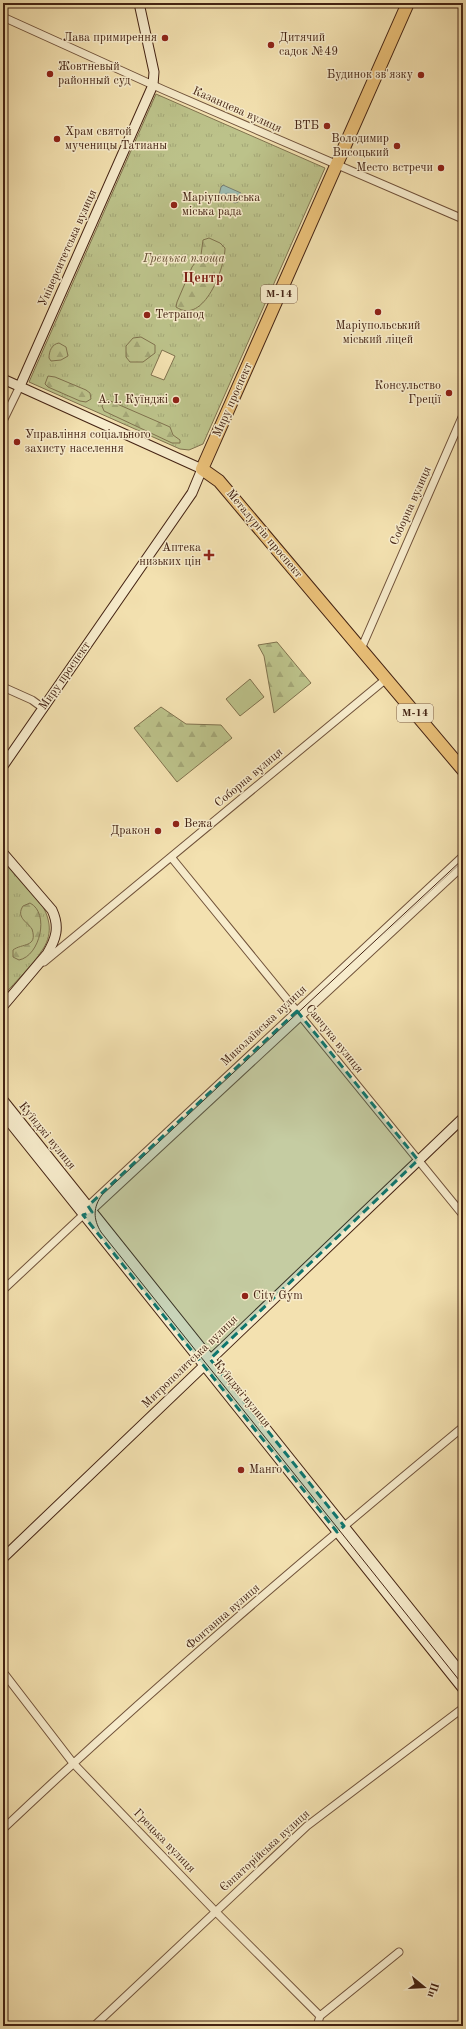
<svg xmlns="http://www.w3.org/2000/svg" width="466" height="2029" font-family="'Old Standard TT',serif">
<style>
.grass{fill:url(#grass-tufts);stroke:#80724e;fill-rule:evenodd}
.forest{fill:url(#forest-firs);stroke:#80724e}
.pitch{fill:#bcc28a;stroke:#80724e}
.water{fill:url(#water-waves);stroke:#797f72}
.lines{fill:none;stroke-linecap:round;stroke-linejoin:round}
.street-casing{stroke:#70523a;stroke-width:9}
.secondary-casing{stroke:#442313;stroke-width:11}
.highway-casing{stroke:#442313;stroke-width:14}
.street{stroke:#f7eccc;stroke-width:7}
.secondary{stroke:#f7eccc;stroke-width:9}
.highway{stroke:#eac078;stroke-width:12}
.tram{stroke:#442313;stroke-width:1}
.marked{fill:#0f766e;fill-opacity:0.2;stroke:#0f766e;stroke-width:3;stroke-dasharray:8 5;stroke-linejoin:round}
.poi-dot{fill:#8f2418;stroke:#f7eccc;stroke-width:1.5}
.labels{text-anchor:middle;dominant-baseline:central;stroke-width:3;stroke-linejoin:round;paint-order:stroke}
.shield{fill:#f7eccc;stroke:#7a5f4a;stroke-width:1}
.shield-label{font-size:11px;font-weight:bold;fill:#442313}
.poi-label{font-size:12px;fill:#442313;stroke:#f7eccc;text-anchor:end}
.street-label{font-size:12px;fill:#442313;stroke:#f7eccc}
.park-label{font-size:12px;font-style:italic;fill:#624b31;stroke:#f7eccc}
.quarter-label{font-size:14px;font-weight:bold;fill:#7a1f14;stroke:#f7eccc}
</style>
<defs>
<pattern id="grass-tufts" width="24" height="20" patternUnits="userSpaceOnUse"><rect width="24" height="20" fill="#bcc28a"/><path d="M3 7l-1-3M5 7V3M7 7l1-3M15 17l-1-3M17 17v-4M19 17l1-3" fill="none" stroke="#a3a676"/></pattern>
<pattern id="forest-firs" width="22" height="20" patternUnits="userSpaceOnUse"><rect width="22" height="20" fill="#bcc28a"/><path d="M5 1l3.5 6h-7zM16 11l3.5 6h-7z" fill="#a3a676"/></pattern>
<pattern id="water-waves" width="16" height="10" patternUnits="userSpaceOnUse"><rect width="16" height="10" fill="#9dbcb2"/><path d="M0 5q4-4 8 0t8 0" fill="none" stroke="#88a198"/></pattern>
</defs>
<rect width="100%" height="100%" fill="#f3e1b0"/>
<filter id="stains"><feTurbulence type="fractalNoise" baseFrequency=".005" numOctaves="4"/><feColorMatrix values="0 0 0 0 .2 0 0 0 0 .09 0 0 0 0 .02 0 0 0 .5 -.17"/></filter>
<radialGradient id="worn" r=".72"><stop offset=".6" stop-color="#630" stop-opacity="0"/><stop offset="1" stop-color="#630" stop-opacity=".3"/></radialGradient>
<path class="grass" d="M156,94L325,168L203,444L189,450L180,449L29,382ZM162,350L175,356L164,380L151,375Z
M3,860C24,883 65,915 43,949C32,966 16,981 3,996Z"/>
<path class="forest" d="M209,238L220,243L225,248C225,267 204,326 176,307L177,302L192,267L201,255L203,240Z
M141,337L155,345V353L143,362H130L126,357V346L133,338Z
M59,343L66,347L68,356L61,360L51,361L49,358C49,351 52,344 59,343Z
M48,376L55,377L86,390L90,393L91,399L86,402L80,401L48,387L45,384Z
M108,400L170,427L173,435L180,440V443H172L104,411L102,406L105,401Z
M277,642L311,683L274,713L264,656L258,645Z
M161,707L186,724L221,725L232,738L177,782L134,728Z
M30,903C50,913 40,956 19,960L13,957V950C22,943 38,948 32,929C26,921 16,917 23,906Z"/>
<path class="pitch" d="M250,679L264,697L240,716L226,699Z"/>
<path class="water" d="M223,185L241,193L238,202L235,203L219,195L221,187Z"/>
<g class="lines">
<g class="street-casing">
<path id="street" d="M3,17L164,90L463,219
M3,421L20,386
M361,649L463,415
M3,687L32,700L43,708
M171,857L463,1215
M44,962L386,679
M89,1213L463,866
M3,1290L83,1215L88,1206L463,856
M3,1672L73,1763L216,1912L320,2016
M3,1829C151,1689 306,1557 463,1427
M320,2016L399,1952
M94,2026L307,1826L463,1708
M317,2026L320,2016"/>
</g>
<g class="secondary-casing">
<path id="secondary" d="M3,379L202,469L192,493L3,766
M20,386L153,85L154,72L139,3
M3,853L52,910C60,927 56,939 47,954L3,1006
M3,1100L463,1675
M3,1114L463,1689
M3,1558L463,1118"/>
</g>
<g class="highway-casing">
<path id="highway" d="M408,3L202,469L219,481L463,770"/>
</g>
<use href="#street" class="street"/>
<use href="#secondary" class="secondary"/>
<use href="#highway" class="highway"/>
<path class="tram" d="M463,859L102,1195C93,1207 93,1219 101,1232L463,1685"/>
</g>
<path class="marked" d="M297,1011L418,1160L210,1359L344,1526L337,1532L83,1215L92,1212L88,1206Z"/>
<g class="poi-dot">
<circle cx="165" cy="38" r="4"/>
<circle cx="271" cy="45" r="4"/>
<circle cx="50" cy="74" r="4"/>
<circle cx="421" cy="75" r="4"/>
<circle cx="327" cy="126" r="4"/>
<circle cx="57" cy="139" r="4"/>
<circle cx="397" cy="146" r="4"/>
<circle cx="441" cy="168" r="4"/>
<circle cx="174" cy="205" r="4"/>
<circle cx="378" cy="312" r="4"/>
<circle cx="147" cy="315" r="4"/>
<circle cx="449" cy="393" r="4"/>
<circle cx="176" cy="400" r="4"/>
<circle cx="17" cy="442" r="4"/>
<path d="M207 549h4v4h4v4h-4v4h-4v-4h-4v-4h4z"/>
<circle cx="176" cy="824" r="4"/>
<circle cx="158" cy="831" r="4"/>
<circle cx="245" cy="1296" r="4"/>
<circle cx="241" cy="1470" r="4"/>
</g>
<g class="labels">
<g class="shield">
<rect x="261" y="285" width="36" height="18" rx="3"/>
<rect x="397" y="704" width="36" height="18" rx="3"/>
</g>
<g class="shield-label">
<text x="279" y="294">М-14</text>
<text x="415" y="713">М-14</text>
</g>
<g class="poi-label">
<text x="157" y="38">Лава примирення</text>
<text x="279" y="38" text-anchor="start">Дитячий<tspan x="279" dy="14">садок №49</tspan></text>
<text x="58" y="67" text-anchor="start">Жовтневый<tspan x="58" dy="14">районный суд</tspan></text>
<text x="413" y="75">Будинок зв'язку</text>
<text x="319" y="126">ВТБ</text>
<text x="65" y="132" text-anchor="start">Храм святой<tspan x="65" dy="14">мученицы Татианы</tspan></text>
<text x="389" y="139">Володимир<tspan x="389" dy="14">Висоцький</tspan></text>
<text x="433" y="168">Место встречи</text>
<text x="182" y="198" text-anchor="start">Маріупольська<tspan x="182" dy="14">міська рада</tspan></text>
<text x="155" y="315" text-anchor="start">Тетрапод</text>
<text x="378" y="326" text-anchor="middle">Маріупольський<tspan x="378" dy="14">міський ліцей</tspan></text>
<text x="441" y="386">Консульство<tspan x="441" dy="14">Греції</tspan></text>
<text x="168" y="400">А. І. Куїнджі</text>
<text x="25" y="435" text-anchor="start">Управління соціального<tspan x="25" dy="14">захисту населення</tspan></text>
<text x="201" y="548">Аптека<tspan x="201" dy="14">низьких цін</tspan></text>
<text x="184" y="824" text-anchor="start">Вежа</text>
<text x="150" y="831">Дракон</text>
<text x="253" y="1296" text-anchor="start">City Gym</text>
<text x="249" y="1470" text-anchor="start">Манго</text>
</g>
<g class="street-label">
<text transform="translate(237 110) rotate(24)">Казанцева вулиця</text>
<text transform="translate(68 248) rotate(-66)">Університетська вулиця</text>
<text transform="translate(233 400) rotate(-66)">Миру проспект</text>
<text transform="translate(411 506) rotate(-66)">Соборна вулиця</text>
<text transform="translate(264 534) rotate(50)">Металургів проспект</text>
<text transform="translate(65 676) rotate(-55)">Миру проспект</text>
<text transform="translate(249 778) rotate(-40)">Соборна вулиця</text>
<text transform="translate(264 1026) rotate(-43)">Миколаївська вулиця</text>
<text transform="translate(334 1039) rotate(51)">Савчука вулиця</text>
<text transform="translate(47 1136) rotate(51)">Куїнджі вулиця</text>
<text transform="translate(190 1362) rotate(-44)">Митрополитська вулиця</text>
<text transform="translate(242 1394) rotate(51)">Куїнджі вулиця</text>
<text transform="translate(223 1617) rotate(-41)">Фонтанна вулиця</text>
<text transform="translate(164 1841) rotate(46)">Грецька вулиця</text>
<text transform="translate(265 1851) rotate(-42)">Євпаторійська вулиця</text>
</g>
<g class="park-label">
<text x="184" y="259">Грецька площа</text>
</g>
<g class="quarter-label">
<text x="203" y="278">Центр</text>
</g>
</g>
<rect width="466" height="2029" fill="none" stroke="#f3e1b0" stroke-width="16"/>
<rect x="4" y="4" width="458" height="2021" fill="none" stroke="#442313" stroke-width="2"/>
<rect x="8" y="8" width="450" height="2013" fill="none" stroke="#442313"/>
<g transform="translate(424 1987) rotate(108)" stroke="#f7eccc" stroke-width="3" paint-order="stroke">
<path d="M0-3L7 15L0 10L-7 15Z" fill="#442313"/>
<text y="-6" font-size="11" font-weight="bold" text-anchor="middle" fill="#442313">Пн</text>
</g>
<rect width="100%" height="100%" filter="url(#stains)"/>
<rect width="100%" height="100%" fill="url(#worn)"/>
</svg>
